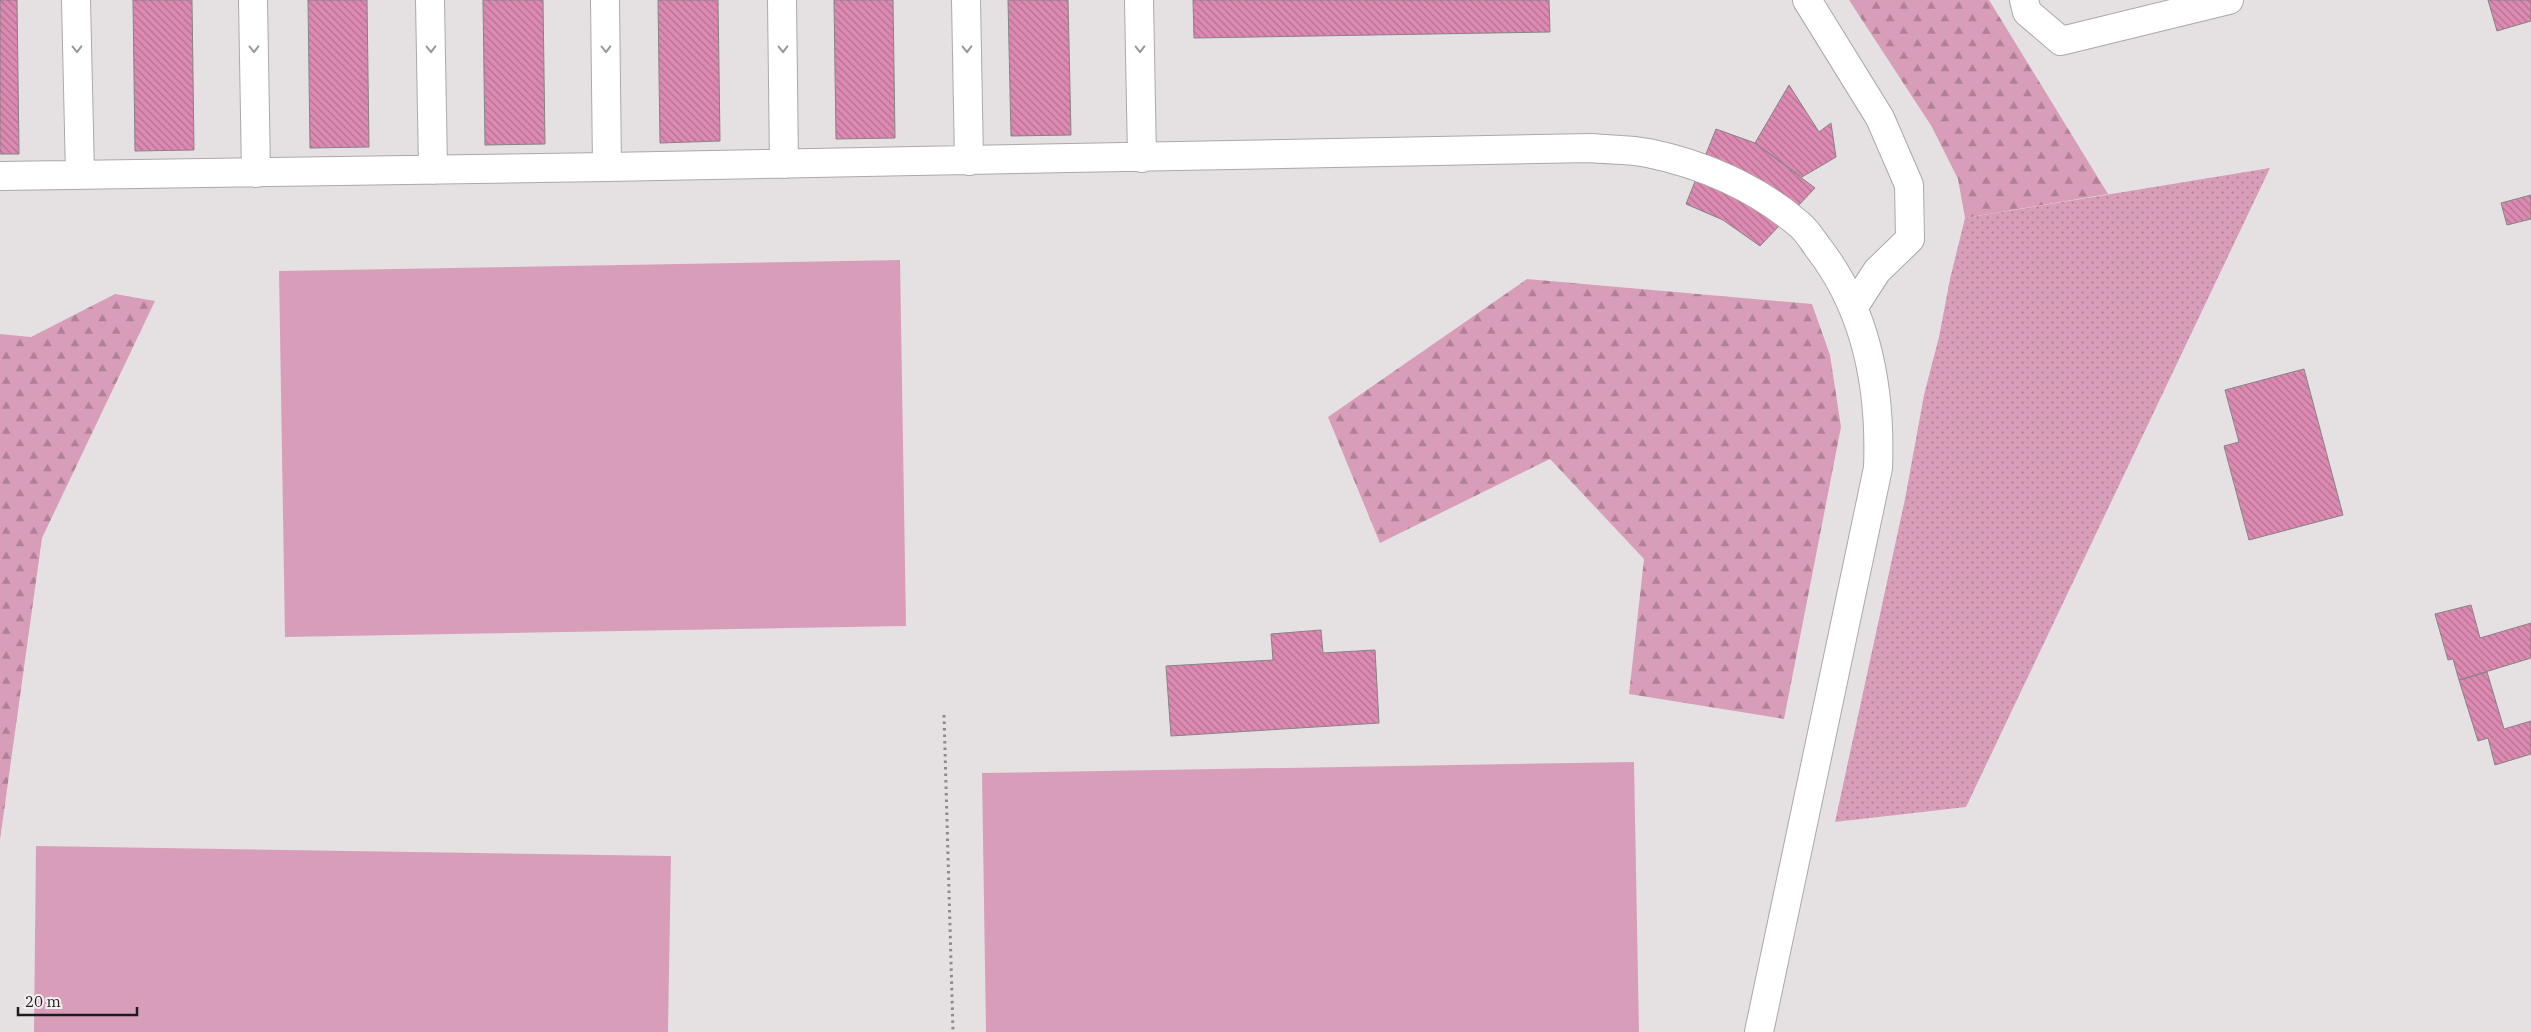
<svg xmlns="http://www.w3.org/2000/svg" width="2531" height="1032" font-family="'IBM Plex Serif',serif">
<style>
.grass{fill:url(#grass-dots)}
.forest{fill:url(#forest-firs)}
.garden{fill:#d89eb9}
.building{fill:url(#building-back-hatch);stroke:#878385}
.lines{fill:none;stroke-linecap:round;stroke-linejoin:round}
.minor-casing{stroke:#ada8aa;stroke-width:30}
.path{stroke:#8c8a8b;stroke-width:3;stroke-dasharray:2.5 4;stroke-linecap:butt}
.minor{stroke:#fff;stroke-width:28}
.oneway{stroke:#999}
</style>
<defs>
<pattern id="grass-dots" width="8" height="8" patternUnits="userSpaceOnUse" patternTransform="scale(1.25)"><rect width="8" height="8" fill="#d89eb9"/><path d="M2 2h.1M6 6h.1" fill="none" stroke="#af8096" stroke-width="1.8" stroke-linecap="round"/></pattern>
<pattern id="forest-firs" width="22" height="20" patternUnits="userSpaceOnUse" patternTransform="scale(1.25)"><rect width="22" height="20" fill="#d89eb9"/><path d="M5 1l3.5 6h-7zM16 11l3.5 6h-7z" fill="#af8096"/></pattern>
<pattern id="building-back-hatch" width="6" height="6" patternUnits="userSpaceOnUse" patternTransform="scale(1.25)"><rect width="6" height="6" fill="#dd8ab3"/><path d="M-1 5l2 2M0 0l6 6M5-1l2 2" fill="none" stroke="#b37091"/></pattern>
</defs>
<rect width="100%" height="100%" fill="#e5e1e3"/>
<path class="grass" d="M2270,168L1966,807L1835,822L1905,499L1924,395L1939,337L1950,279L1965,218Z"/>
<path class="forest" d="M1849,0H1989L2108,194L1965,218L1958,179L1932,127Z
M1527,279L1812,304L1830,355L1841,427L1784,719L1629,694L1644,559L1550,459L1380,543L1328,417Z
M115,294L155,301L42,538L0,840V334L31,337Z"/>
<path class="garden" d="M900,260L906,626L285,637L279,271Z
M1634,762L1639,1032H986L982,773Z
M36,846L671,856L668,1032H34Z"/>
<path class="building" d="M0,0H17L19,154H0Z
M133,0H192L194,150L135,151Z
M308,0H367L369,147L310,148Z
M483,0H543L545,144L485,145Z
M658,0H718L720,141L660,143Z
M834,0H893L895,138L836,139Z
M1008,0H1068L1071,135L1011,136Z
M1193,0H1549L1550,32L1194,38Z
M2488,0H2531V21L2497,31Z
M1789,85L1819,132L1831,123L1836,157L1802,177L1755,143Z
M1716,129L1755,143L1815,188L1760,246L1723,220L1686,204Z
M2531,195V219L2507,225L2501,203Z
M2304,369L2343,515L2249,540L2224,446L2239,442L2225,390Z
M2471,605L2480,638L2531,623V658L2459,680L2453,659L2448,660L2435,614Z
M1321,630L1323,653L1375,650L1379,723L1171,736L1166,666L1273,660L1271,634Z
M2487,672L2504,729L2531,721V754L2495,765L2488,738L2478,741L2459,680Z"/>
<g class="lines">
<g class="minor-casing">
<path id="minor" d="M76,0L80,175
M253,0L256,173
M430,0L433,170
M605,0L607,167
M782,0L784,164
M966,0L969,161
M1139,0L1142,158
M1807,0L1880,118L1909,185L1910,239L1877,271L1853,308
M2024,0L2027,12L2061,41L2229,0
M0,176L607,167L1591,148C1610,150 1630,149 1648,153C1703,164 1757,188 1800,225C1808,232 1813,241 1819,249C1867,311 1881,391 1878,468L1759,1032"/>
</g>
<path class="path" d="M944,715L953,1032"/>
<use href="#minor" class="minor"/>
</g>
<defs><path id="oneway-chevron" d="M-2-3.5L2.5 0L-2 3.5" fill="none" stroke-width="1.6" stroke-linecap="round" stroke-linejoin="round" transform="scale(1.25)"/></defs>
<g class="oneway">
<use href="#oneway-chevron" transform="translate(77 49) rotate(89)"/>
<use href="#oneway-chevron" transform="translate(254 49) rotate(89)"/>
<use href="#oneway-chevron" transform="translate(431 49) rotate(89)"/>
<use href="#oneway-chevron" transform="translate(606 49) rotate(89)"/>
<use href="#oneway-chevron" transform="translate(783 49) rotate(89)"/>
<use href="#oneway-chevron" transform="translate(967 49) rotate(89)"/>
<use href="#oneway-chevron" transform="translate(1140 49) rotate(89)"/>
</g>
<path d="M18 1007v8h119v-8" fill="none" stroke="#1d1c1c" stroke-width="2.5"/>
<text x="25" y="1007" font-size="15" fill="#1d1c1c" stroke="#f3eef0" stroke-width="4" paint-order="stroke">20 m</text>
</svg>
